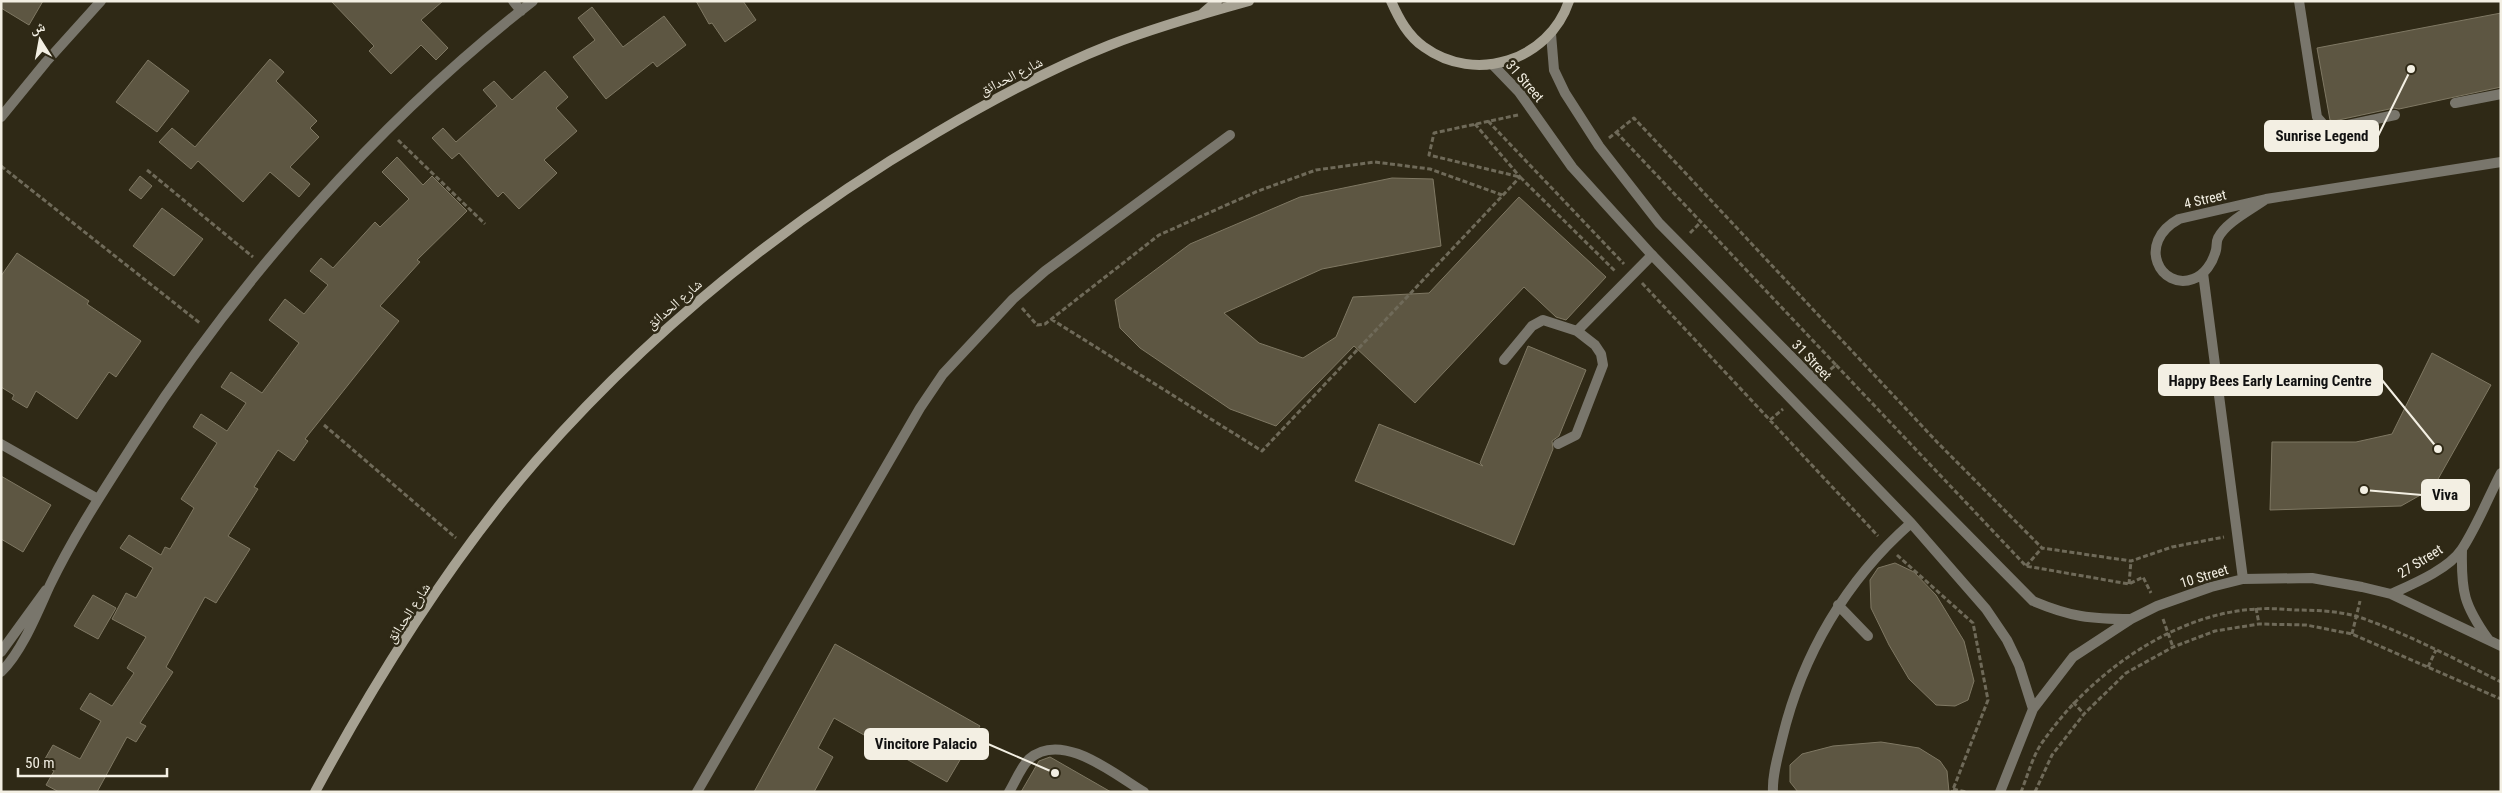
<svg xmlns="http://www.w3.org/2000/svg" width="2502" height="793" font-family="'Roboto Condensed','Noto Naskh Arabic',sans-serif">
<style>
.building{fill:#5d5642;stroke:#7f7863}
.lines{fill:none;stroke-linecap:round;stroke-linejoin:round}
.path{stroke:#6f6a59;stroke-width:3;stroke-dasharray:5 2.5;stroke-linecap:butt}
.lane{stroke:#79766c;stroke-width:10}
.street{stroke:#79766c;stroke-width:10}
.secondary{stroke:#a6a192;stroke-width:10}
.labels{text-anchor:middle;dominant-baseline:central;stroke-width:5;stroke-linejoin:round;paint-order:stroke}
.street-label{font-size:14px;fill:#f3efe3;stroke:#2f2916}
.leader{fill:none;stroke:#f3efe3;stroke-width:2}
.callout-dot{fill:#f3efe3;stroke:#2f2916;stroke-width:2}
.callout{fill:#f3efe3;stroke:#f3efe3;stroke-width:2}
.callout-label{font-size:15px;text-anchor:middle;font-weight:bold;fill:#111}
</style>
<rect width="100%" height="100%" fill="#2f2916"/>
<path class="building" d="M1,1H43L29,25L1,8Z
M331,1H443L421,20L448,48L436,60L421,45L391,74L369,51L374,46Z
M696,1H743L756,20L725,42L712,23L709,24Z
M592,7L623,47L664,16L686,45L657,67L653,62L606,99L573,57L595,40L578,18Z
M2501,13V87L2399,109L2394,108L2334,121L2330,120L2317,48Z
M270,59L284,72L276,81L317,121L310,128L319,137L290,167L310,184L299,197L270,172L243,202L198,161L191,169L159,142L172,128L195,147Z
M148,60L189,91L157,132L116,102Z
M545,71L568,97L556,108L577,131L544,160L557,173L519,209L503,192L498,197L459,153L452,159L432,138L443,128L456,142L497,106L483,90L494,81L512,100Z
M397,157L423,185L432,176L467,211L417,260L420,262L380,306L399,321L305,439L308,441L294,461L278,450L254,487L258,489L228,536L250,549L216,603L205,597L166,667L173,672L140,723L146,726L136,742L127,737L97,792H59L46,785L54,771L42,764L53,745L80,759L101,721L80,709L90,693L112,706L134,673L127,668L146,637L112,619L126,593L136,598L153,568L120,548L129,535L161,555L165,547L170,549L194,508L181,499L217,443L193,427L201,414L227,431L246,403L221,387L231,372L262,393L299,343L269,320L285,299L304,314L328,285L310,271L321,258L333,268L375,222L380,227L409,199L382,172Z
M140,176L152,186L141,199L129,190Z
M1392,178L1433,179L1441,246L1322,269L1224,313L1259,343L1303,358L1336,337L1353,297L1429,293L1519,197L1606,277L1566,320L1556,317L1524,287L1415,403L1354,346L1276,426L1230,409L1140,348L1120,328L1115,300L1190,244L1300,197Z
M162,208L203,239L174,276L133,246Z
M17,253L89,301L87,304L141,341L116,377L109,372L77,419L36,391L27,408L12,399L14,395L1,387V276Z
M1528,346L1586,370L1559,436L1552,441L1553,449L1514,545L1355,481L1379,424L1483,466L1480,463Z
M2432,353L2491,385L2433,488L2401,506L2270,510L2272,442H2356L2392,434Z
M1,476L51,505L23,552L1,539Z
M1895,563L1914,572L1936,595L1964,641L1974,681L1968,700L1955,706L1936,705L1909,679L1889,645L1871,608L1870,580L1878,568Z
M93,595L116,608L98,639L74,626Z
M835,644L980,726L947,782L834,718L818,748L833,757L814,792H754Z
M1881,742L1919,748L1940,761L1947,771L1949,792H1798L1790,782V765L1802,754L1833,746Z
M1050,757L1111,792H1021L1039,761Z"/>
<g class="lines">
<path class="path" d="M1518,115L1434,133L1429,155L1520,177L1616,272
M1488,121L1624,264
M1616,132L1836,365L1827,372
M1609,138L1634,118L1937,442L2042,548L2131,561L2172,547L2224,537
M398,140L485,224
M1,166L201,324
M147,170L253,257
M1690,233L1700,223
M1642,283L1878,536
M1022,308L1037,325L1045,324L1159,235L1258,191L1316,170L1375,162L1430,169L1502,195
M1051,319L1262,451L1520,177L1475,124
M1836,365L2026,566L2129,584L2143,577L2151,593
M1770,420L1783,409
M324,425L456,538
M1897,555L1973,623L1988,700L1952,792
M2026,566L2042,548
M2129,584L2131,561
M2256,608L2259,624
M2163,619L2173,647
M2352,634L2360,601
M2428,667L2436,650
M2073,702L2084,714
M1953,789L1966,792
M2021,792C2028,775 2033,754 2044,740C2090,674 2174,613 2257,609C2269,608 2282,609 2295,610C2315,610 2340,611 2359,617C2408,634 2455,659 2501,682
M2035,792L2052,755L2084,714L2126,673L2173,647L2215,631L2259,624L2306,625L2352,634L2501,699"/>
<path class="lane" d="M2299,1L2317,117L2324,125L2334,128L2395,115
M2455,103L2501,94
M1577,331L1652,255
M1504,360L1532,326L1543,320L1577,331L1595,345L1601,354L1603,365L1576,435L1558,444
M1009,792C1015,782 1021,767 1029,759C1062,730 1114,774 1144,792"/>
<path class="street" d="M513,1L521,11
M1551,34L1554,70L1565,93L1599,146L1659,223L2033,601C2071,617 2090,619 2131,619
M1493,65L1519,92L1572,167L1652,255L1911,523L1986,609L2007,640L2019,665L2033,709
M1,117L46,62L101,1
M2266,199C2251,210 2226,222 2218,238C2216,242 2217,246 2216,250C2213,262 2205,275 2193,279C2161,291 2135,243 2179,219Z
M2266,199L2501,162
M2203,273L2243,579
M1,444L98,499
M2462,550C2461,592 2464,605 2488,639
M2391,594C2413,584 2449,569 2462,549C2477,526 2488,498 2501,473
M1838,605L1868,636
M1,652L46,590
M1,672C22,652 38,611 50,585C74,535 106,487 136,440C241,277 380,120 533,1
M697,792L920,408L943,374L1013,299L1045,271L1230,135
M1773,792C1772,775 1778,756 1782,739C1802,655 1846,580 1911,523
M2000,792L2033,709L2073,657L2131,619L2157,606L2211,587L2243,579L2312,578L2362,587L2391,594L2501,646"/>
<path class="secondary" d="M1391,1C1399,19 1408,36 1424,47C1475,84 1549,61 1569,1
M1203,13L1217,1
M315,792C377,677 451,559 536,461C651,330 786,221 936,133C992,100 1049,69 1110,45C1156,27 1202,14 1249,1"/>
</g>
<g class="labels">
<g class="street-label">
<text transform="translate(1011 76) rotate(-27)">شارع الحدائق</text>
<text transform="translate(1525 81) rotate(49)">31 Street</text>
<text transform="translate(2205 199) rotate(-13)">4 Street</text>
<text transform="translate(674 304) rotate(-41)">شارع الحدائق</text>
<text transform="translate(1812 360) rotate(46)">31 Street</text>
<text transform="translate(2420 561) rotate(-32)">27 Street</text>
<text transform="translate(2204 576) rotate(-17)">10 Street</text>
<text transform="translate(408 613) rotate(-57)">شارع الحدائق</text>
</g>
</g>
<path class="leader" d="M2411 69L2378 136M2438 449L2382 380M2364 490L2422 495M1055 773L988 744"/>
<g class="callout-dot">
<circle cx="2411" cy="69" r="5"/>
<circle cx="2438" cy="449" r="5"/>
<circle cx="2364" cy="490" r="5"/>
<circle cx="1055" cy="773" r="5"/>
</g>
<g class="callout">
<rect x="2265" y="121" width="113" height="30" rx="5"/>
<rect x="2159" y="365" width="223" height="30" rx="5"/>
<rect x="2422" y="480" width="47" height="30" rx="5"/>
<rect x="865" y="729" width="123" height="30" rx="5"/>
</g>
<g class="callout-label">
<text x="2322" y="141">Sunrise Legend</text>
<text x="2270" y="386">Happy Bees Early Learning Centre</text>
<text x="2445" y="500">Viva</text>
<text x="926" y="749">Vincitore Palacio</text>
</g>
<rect width="2502" height="793" fill="none" stroke="#f3efe3" stroke-width="5"/>
<g transform="translate(40 40) rotate(349)" stroke="#2f2916" stroke-width="4" paint-order="stroke">
<path d="M0-4L9 19L0 12L-9 19Z" fill="#f3efe3"/>
<text y="-8" font-size="14" font-weight="bold" text-anchor="middle" fill="#f3efe3">ش</text>
</g>
<path d="M18 768v8h149v-8" fill="none" stroke="#f3efe3" stroke-width="2.5"/>
<text x="25" y="768" font-size="15" fill="#f3efe3" stroke="#2f2916" stroke-width="4" paint-order="stroke">50 m</text>
</svg>
